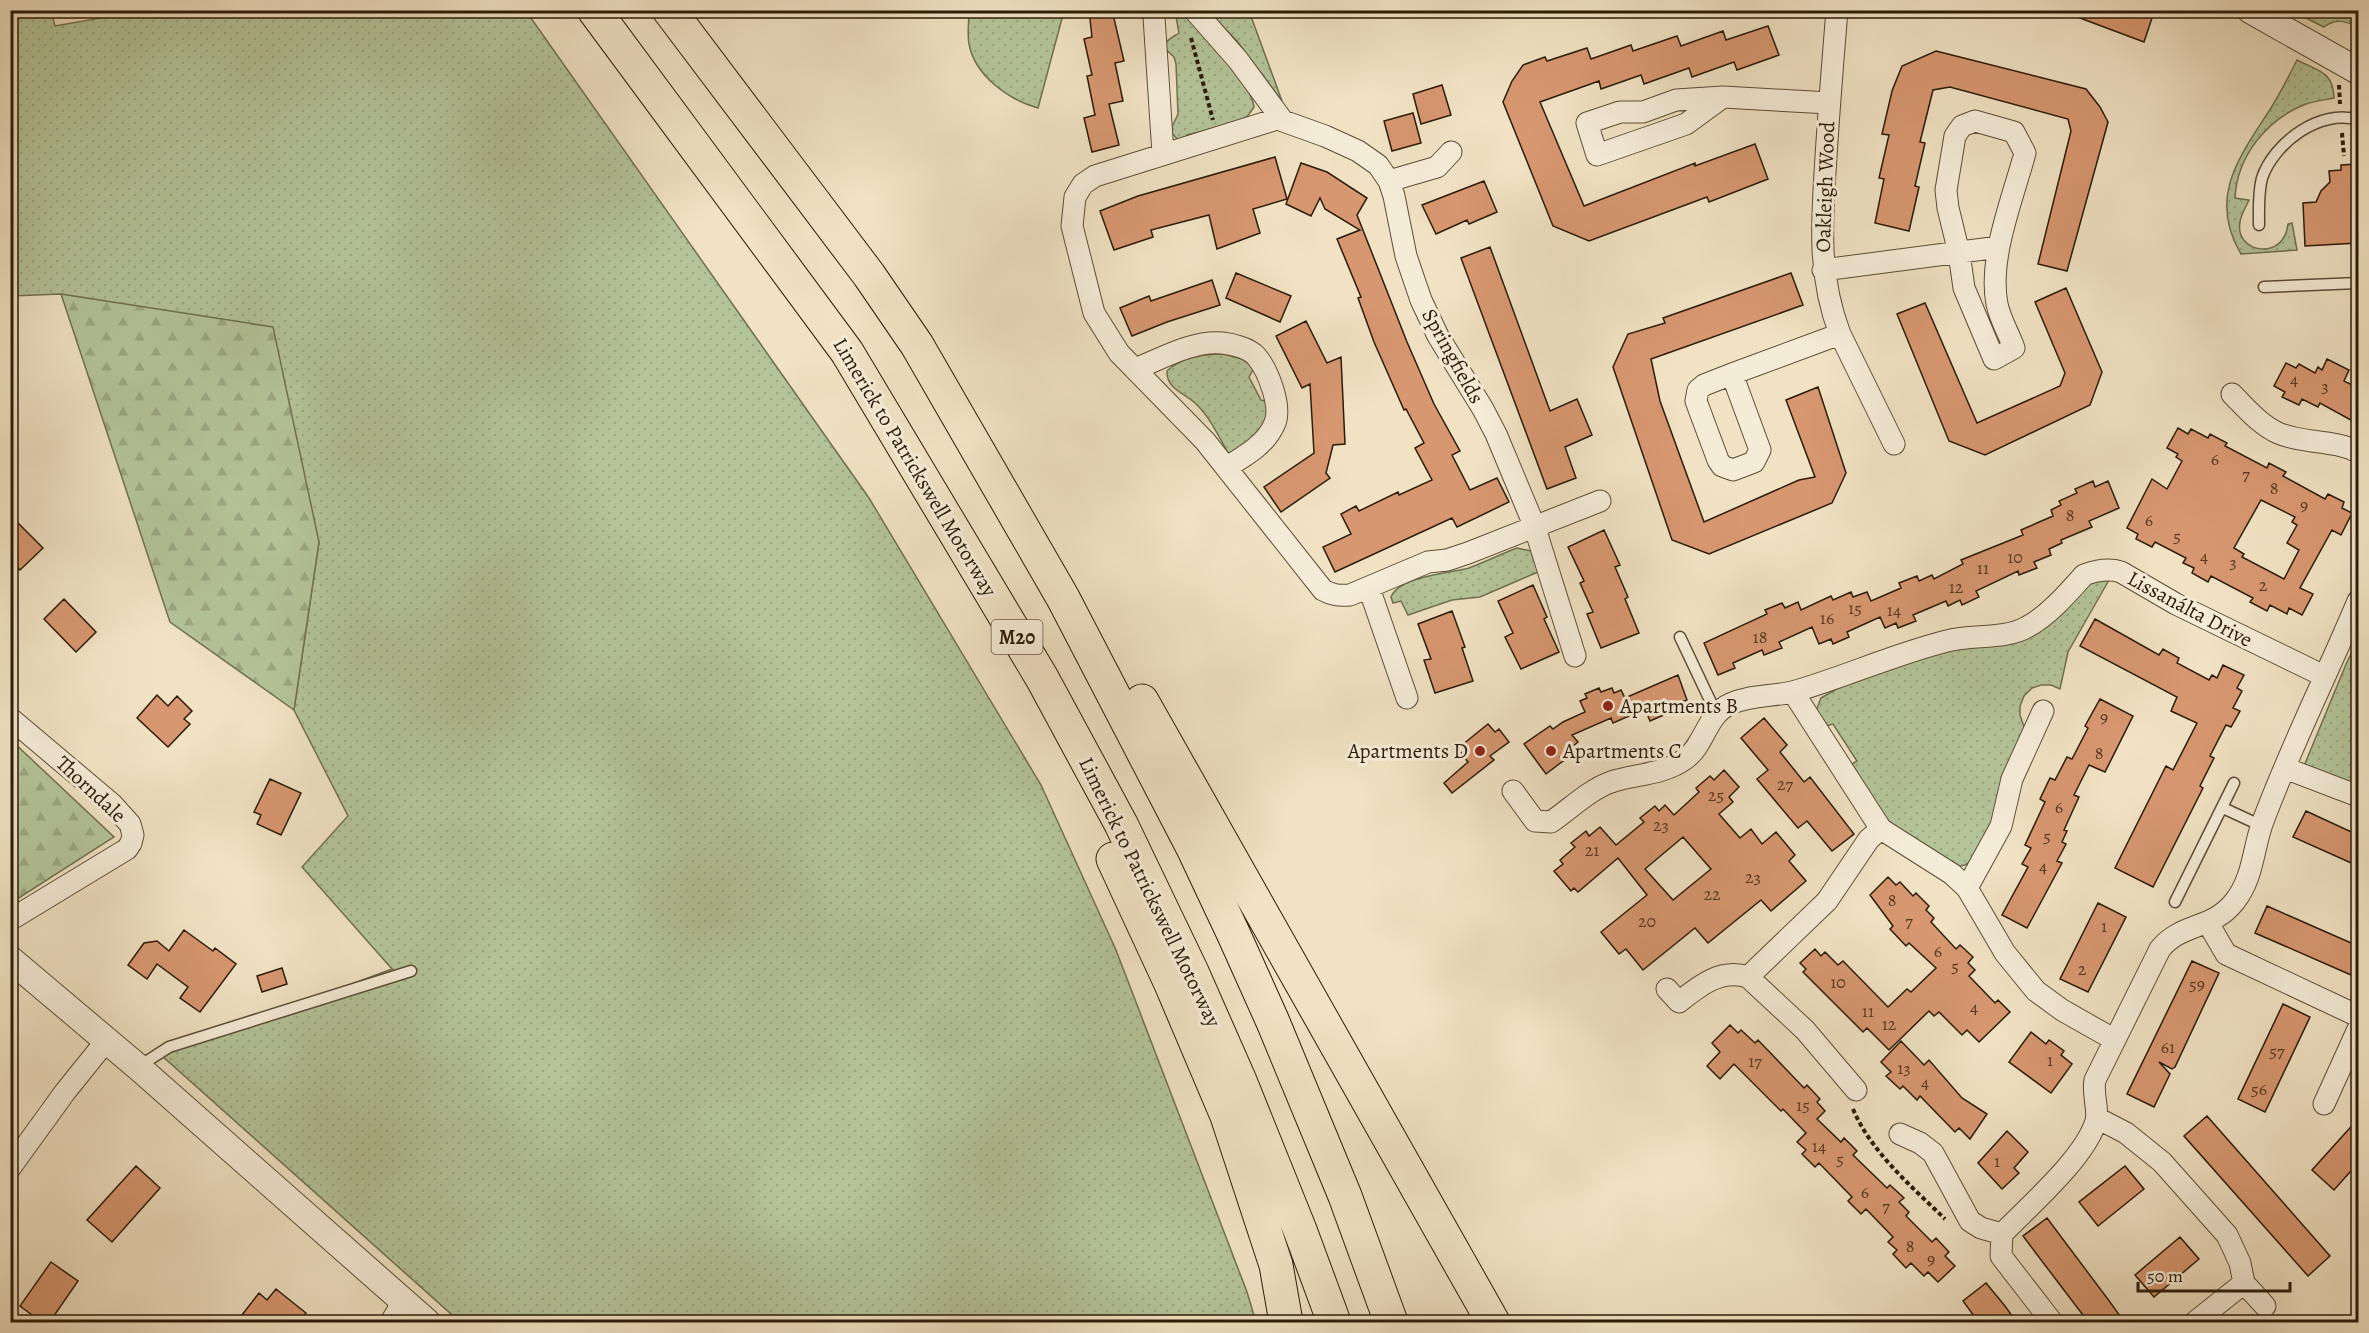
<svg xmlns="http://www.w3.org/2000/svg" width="2369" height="1333" font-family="Alegreya,serif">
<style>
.grass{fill:url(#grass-dots);stroke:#707050;stroke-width:1.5}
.forest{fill:url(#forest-firs);stroke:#707050;stroke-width:1.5}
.building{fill:#d79770;stroke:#2b1b08;stroke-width:1.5;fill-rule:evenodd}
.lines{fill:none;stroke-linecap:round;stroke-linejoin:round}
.service-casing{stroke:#5c4d37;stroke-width:13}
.minor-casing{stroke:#5c4d37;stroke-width:23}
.tertiary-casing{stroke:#5c4d37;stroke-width:28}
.motorway-casing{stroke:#2b1b08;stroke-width:35}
.path{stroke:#2b1b08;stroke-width:4;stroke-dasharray:4.5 3;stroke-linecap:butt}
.service{stroke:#f5ecd8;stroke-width:10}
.minor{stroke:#f5ecd8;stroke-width:21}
.tertiary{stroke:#f5ecd8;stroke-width:26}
.motorway{stroke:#f0e2c3;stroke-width:33}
.poi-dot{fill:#8f2418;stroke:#f5ecd8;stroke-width:2}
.labels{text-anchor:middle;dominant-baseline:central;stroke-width:6;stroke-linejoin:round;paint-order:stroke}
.number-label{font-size:18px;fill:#563a22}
.shield{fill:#f5ecd8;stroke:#685a46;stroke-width:1.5}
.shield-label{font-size:20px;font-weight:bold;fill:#2b1b08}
.street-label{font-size:21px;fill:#2b1b08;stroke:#f5ecd8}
.poi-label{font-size:21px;fill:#2b1b08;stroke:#f5ecd8;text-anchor:start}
</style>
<defs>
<pattern id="grass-dots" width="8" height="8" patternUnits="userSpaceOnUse" patternTransform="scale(1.5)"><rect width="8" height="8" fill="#b4c499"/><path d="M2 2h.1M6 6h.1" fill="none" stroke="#9ba882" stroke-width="1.8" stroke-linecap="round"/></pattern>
<pattern id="forest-firs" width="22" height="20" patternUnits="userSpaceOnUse" patternTransform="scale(1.5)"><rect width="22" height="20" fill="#b4c499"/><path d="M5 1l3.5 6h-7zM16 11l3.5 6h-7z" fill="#9ba882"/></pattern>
</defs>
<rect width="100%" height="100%" fill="#f0e2c3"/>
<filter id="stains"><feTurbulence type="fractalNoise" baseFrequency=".00333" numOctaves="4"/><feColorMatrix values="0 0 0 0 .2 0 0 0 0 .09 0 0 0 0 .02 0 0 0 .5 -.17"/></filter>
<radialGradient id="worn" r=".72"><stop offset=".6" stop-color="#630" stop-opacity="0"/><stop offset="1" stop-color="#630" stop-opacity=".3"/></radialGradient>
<path class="grass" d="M147,10L526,11L869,498L1041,785L1116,950L1247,1292L1256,1322H460L161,1055L392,969L302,867L348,816L294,710L319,542L61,294L11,296L10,11H51L55,26Z
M969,11H1064L1038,108C1009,100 975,76 969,44C967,33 969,21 969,11Z
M1175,11H1182C1199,28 1252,84 1254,107L1244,121L1187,135L1185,139L1178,140L1170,131L1178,114L1176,64L1174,57L1164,48C1165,40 1173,37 1179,33Z
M1208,11H1249L1282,101L1237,41Z
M2292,11H2358V27C2345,21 2336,18 2324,27Z
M2297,60C2318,71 2333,71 2334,98C2325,100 2315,101 2306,104C2267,119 2237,156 2235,198L2249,200C2246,207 2241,214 2240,222C2234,253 2284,262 2288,224L2292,223L2297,250L2241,254C2207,197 2240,156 2271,108C2280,93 2289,76 2297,60Z
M1224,354L1242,359L1254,368L1249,377L1261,400L1269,402L1265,425L1237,452L1228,453C1219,437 1210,417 1196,404C1185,393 1166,389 1167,371C1181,357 1205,354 1224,354Z
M1517,548L1531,551L1538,572L1480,597L1452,600L1408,615L1401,601L1393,603L1391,597C1399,576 1451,573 1469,568C1485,562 1501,554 1517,548Z
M2109,580L2068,652L2060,689L2051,685H2041L2032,688L2024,696L2020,706V715L2025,730L1997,813L1973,860L1965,865L1959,866L1888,823L1852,764L1857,761L1833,724L1826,726L1816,711L1821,698C1863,672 1917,656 1966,647C1983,645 2000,647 2017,642L2089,583Z
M2358,640V788L2304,766L2347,662Z"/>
<path class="forest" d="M61,294L273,327L319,542L294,710L170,622Z
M11,740L114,837L11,903H10Z"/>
<path class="building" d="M1089,10H1112L1124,61L1115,63L1123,101L1109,104L1119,145L1092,152L1084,118L1095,115L1087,76L1092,75L1084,39L1092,37Z
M2065,10H2152L2149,17L2152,18L2144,42L2064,12Z
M1768,26L1779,55L1737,70L1734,62L1692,77L1689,68L1644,84L1641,75L1601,89L1599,81L1540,102L1584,206L1695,163V166L1755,144L1768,179L1709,202L1707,197L1589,241L1553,226L1503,102L1512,81L1523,65L1545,57L1547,61L1587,48L1591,59L1631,45L1633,51L1677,36L1681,46L1723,31L1726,40Z
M1936,51L2086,89L2100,107L2108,122L2067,271L2038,264L2071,131L2068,119L1950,87L1933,90L1920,142L1925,143L1915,186L1919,187L1909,231L1875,223L1884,179L1879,178L1889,135L1882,134L1892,91L1902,66Z
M1442,85L1451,115L1421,124L1413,94Z
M1413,113L1421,143L1392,151L1384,121Z
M1275,157L1287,199L1253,209L1260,233L1217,249L1209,215L1151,230L1153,237L1114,250L1100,211L1138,196Z
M1301,163L1327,172L1367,198L1357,215L1407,342L1434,404L1460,451L1452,455L1470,490L1497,478L1509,502L1457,527L1452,518L1335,572L1323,547L1351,534L1341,514L1356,506L1359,511L1398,492L1399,495L1432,480L1415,448L1424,443L1406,409L1404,410L1374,342L1358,298L1361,297L1337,239L1360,230L1325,209L1320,198L1311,216L1286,204Z
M2358,164V243L2305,246L2303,203L2316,202L2321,191L2330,182L2329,171L2341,170V165Z
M1484,181L1497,212L1469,224L1467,220L1436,234L1422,205Z
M1490,247L1550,411L1577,399L1592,435L1565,447L1576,478L1547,489L1461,258Z
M1236,273L1291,296L1280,322L1226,298Z
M1791,273L1803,305L1651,359L1660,401L1704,522L1799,480L1815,477L1786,400L1818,387L1846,473L1832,503L1709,554L1672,540L1613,367L1628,334L1665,323L1663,318Z
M1212,280L1220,305L1167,322L1132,336L1120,308L1149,296L1151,301Z
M2066,288L2102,372L2090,405L1985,455L1949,441L1897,314L1925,303L1977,423L2060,386L2065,373L2035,302Z
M1306,321L1327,363L1341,357L1345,444L1333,445L1326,473L1330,478L1281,512L1264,487L1314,453L1310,384L1302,388L1276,336Z
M2327,359L2349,370L2344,381L2358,388V424L2320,403L2318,407L2302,399L2299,405L2282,397L2285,392L2274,386L2286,363L2296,368L2299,364L2315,373L2318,367L2322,370Z
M2178,428L2188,434L2191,429L2208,438L2210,434L2227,443L2225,446L2267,468L2269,463L2286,472L2283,476L2325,499L2328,494L2344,502L2342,508L2352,513L2341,535L2332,530L2300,588L2313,594L2302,615L2289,608L2287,614L2270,605L2267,611L2250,602L2253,598L2211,576L2208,582L2192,573L2194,568L2183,563L2186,558L2155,542L2152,547L2136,539L2138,534L2127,528L2152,479L2167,489L2182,461L2176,457L2178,454L2167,448ZM2261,500L2295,517L2292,522L2297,525L2287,543L2299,550L2284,579L2242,557L2244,554L2234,548Z
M2093,481L2095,487L2108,481L2119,508L2089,521L2092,527L2061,540L2062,543L2049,549L2051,555L2034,562L2037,568L2019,575L2018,571L1976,591L1979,597L1962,605L1960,600L1948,606L1946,601L1913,615L1916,621L1898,628L1896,623L1885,628L1880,617L1847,632L1849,637L1833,644L1831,639L1819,644L1812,627L1779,642L1782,648L1764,655L1762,650L1733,663L1735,668L1718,675L1704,643L1767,614L1765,610L1782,603L1785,608L1798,602L1801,610L1831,596L1833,600L1851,592L1853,597L1867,592L1871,601L1901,588L1899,583L1917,576L1919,581L1932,575L1934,579L1963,564L1961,560L2023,535L2021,530L2053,516L2051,510L2061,505L2059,501L2077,493L2075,489Z
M10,515L43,548L20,570L10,560Z
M1604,530L1620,565L1615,567L1628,597L1625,599L1639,633L1601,648L1587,614L1593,612L1580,583L1584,581L1568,547Z
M1533,585L1547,617L1544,619L1559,652L1521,669L1505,637L1513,633L1498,601Z
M64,599L96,632L76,652L44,619Z
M1452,611L1465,647L1462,648L1473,681L1435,693L1424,660L1431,659L1418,624Z
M2095,619L2159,655L2163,649L2179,658L2177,663L2209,680L2212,675L2217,678L2223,665L2244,675L2237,688L2242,691L2233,708L2240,711L2231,727L2226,725L2210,756L2214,758L2200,786L2203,788L2153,887L2115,868L2166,766L2173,770L2197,723L2171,711L2177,697L2080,646Z
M1678,675L1687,700L1671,706L1673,711L1650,721L1645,709L1613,723L1611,718L1572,735L1578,742L1560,757L1563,761L1546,774L1524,744L1550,726L1553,729L1563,722L1585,712L1580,701L1587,698L1585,694L1599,688L1601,692L1612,688L1614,693L1621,690L1625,698Z
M157,695L168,706L177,696L192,711L184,719L190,724L168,747L137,718Z
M2100,699L2133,716L2105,772L2089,765L2074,795L2079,797L2064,830L2067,831L2062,842L2066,844L2057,861L2062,863L2027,928L2002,915L2028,867L2022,864L2031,848L2025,845L2045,802L2040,799L2050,778L2055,780L2067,757L2072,759L2088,728L2085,726Z
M1764,718L1787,745L1780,752L1804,782L1810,777L1854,834L1832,851L1807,821L1798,828L1757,779L1768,770L1741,738Z
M1488,724L1495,732L1499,729L1509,742L1490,756L1494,760L1452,793L1444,783L1468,762L1461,753L1466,750L1462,745Z
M1724,770L1739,787L1729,797L1733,802L1719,814L1740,838L1751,829L1762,844L1776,832L1795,855L1789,861L1806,881L1771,911L1761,900L1708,943L1695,928L1643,970L1626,949L1619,954L1601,932L1647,895L1618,858L1578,892L1574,888L1571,891L1554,871L1563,864L1560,860L1575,847L1571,843L1586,831L1589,836L1600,827L1616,845L1644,822L1640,818L1655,806L1659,811L1665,805L1674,815L1699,792L1696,788L1710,776L1714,780ZM1683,837L1711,869L1673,900L1645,869Z
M270,779L301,793L281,835L257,824L261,815L254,812Z
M2306,811L2358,835V866L2293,837Z
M1888,877L1896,885L1900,882L1913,896L1916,893L1929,906L1926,910L1934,918L1931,922L1956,949L1960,945L1973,957L1968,963L1975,970L1969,976L1995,1003L1998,1000L2010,1012L1979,1042L1967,1030L1962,1035L1939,1012L1934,1016L1929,1011L1889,1050L1867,1028L1863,1032L1803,972L1806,969L1800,963L1815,949L1821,956L1825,952L1838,965L1843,961L1888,1007L1907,989L1911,992L1936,968L1909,943L1906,946L1890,929L1893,926L1870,895Z
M2098,903L2126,917L2088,992L2060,979Z
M2267,906L2358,946V978L2255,933Z
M184,930L213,951L215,948L236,964L200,1012L180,998L188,987L157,964L147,979L128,965L144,943L157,941L169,951Z
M2192,961L2219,973L2175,1067L2172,1069L2159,1062L2170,1074L2154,1107L2127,1094Z
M282,968L287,984L262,992L257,976Z
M2283,1004L2310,1017L2265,1112L2238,1099Z
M1730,1025L1738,1033L1741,1030L1755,1043L1758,1040L1804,1088L1807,1085L1820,1099L1817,1102L1825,1111L1817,1119L1841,1142L1844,1138L1857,1151L1853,1155L1887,1188L1890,1185L1904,1198L1899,1202L1909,1212L1906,1216L1932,1242L1936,1238L1949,1252L1945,1256L1955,1266L1938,1282L1928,1272L1924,1276L1911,1263L1906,1268L1893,1254L1897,1250L1888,1242L1893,1237L1866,1209L1861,1214L1848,1201L1852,1197L1819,1163L1815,1167L1802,1154L1806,1150L1797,1142L1806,1133L1783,1109L1781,1111L1734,1064L1720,1079L1707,1066L1720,1052L1712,1043Z
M2031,1032L2046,1044L2049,1040L2064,1051L2061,1055L2072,1064L2051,1093L2009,1062Z
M1901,1041L1924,1065L1929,1060L1962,1098L1987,1114L1970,1139L1959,1128L1955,1132L1920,1096L1917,1100L1903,1086L1900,1089L1886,1076L1891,1072L1881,1062Z
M2207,1116L2330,1256L2308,1276L2184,1136Z
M2358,1119V1163L2334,1190L2312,1170Z
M2007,1131L2028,1152L2014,1168L2019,1173L2002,1189L1978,1163Z
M136,1166L160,1188L112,1242L87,1220Z
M2125,1166L2144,1189L2098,1226L2079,1202Z
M2047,1218L2110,1302L2125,1323H2089L2051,1273L2023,1236Z
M2180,1237L2199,1259L2154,1297L2135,1275Z
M51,1262L78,1281L49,1323H43L20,1306Z
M1986,1283L2005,1306L2017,1323H1979L1963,1301Z
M276,1289L306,1313L298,1323H251L242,1315L259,1293L267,1300Z"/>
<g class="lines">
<g class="service-casing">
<path id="service" d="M2259,225C2259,210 2258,193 2262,178C2274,143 2320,108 2358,120
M2264,287L2358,283
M1680,637L1716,713
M2223,808L2262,826
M2175,902L2234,783
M138,1067L169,1047L411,971"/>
</g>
<g class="minor-casing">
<path id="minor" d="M1194,10L1238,60L1283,121L1325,136L1358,151L1378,165L1389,181L1394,196L1406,256L1421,300L1438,336L1483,409L1496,434L1534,525L1575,656
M1837,10C1833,59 1829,108 1826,157C1822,220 1817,274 1840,334L1894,444
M1154,17L1163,154
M1723,97L1686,124L1597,155L1587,123L1620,112H1643L1676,100L1723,97L1829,103
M1280,118L1095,176L1083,184L1075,197L1072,226L1094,313L1119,353L1205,441L1323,590C1332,595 1339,596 1350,595L1428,562L1447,560L1468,553L1600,501
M1975,121L2014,132L2025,153C2013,198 1988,258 1997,304C2000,319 2009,334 2014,348L1994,359L1964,288L1959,253L1948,208L1946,190L1955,136L1962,126Z
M1389,181L1437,167L1451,152
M1823,270L1999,247
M1135,369C1161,359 1193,340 1222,343C1232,344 1249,348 1256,356C1268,370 1283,408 1274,425C1265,445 1245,456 1227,467
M1732,374L1760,450L1754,462L1733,470L1722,466L1718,460L1696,401L1698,390L1704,385L1732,374L1840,334
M2232,394C2245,407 2260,425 2278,433C2303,444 2332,439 2358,452
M1369,588L1407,698
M1793,692L1881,829L1952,874L1967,888L2005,953L2036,991L2062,1010L2115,1040
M10,718L112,804L130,824L133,835L131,843L127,849L10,920
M2285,768L2358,796
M1513,791L1535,821L1551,822C1570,809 1589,790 1611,782C1635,774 1663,775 1685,759C1705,745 1706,715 1730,704C1752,694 1774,697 1796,691C1847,676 1895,654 1947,641C1973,634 2004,640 2027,627C2048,616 2068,593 2084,575C2097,570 2108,568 2121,572L2176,604L2324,676
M1967,888L2001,826L2012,779L2043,711
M2208,923L2226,954L2358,1016
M1748,977L1805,1030L1856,1090
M1667,989L1679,1002C1699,986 1721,968 1748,977L1827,901L1869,839L1881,829
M2324,1104L2358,1029
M2097,1118L2126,1133L2162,1162L2227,1235L2240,1263L2244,1283L2265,1306
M1900,1134L1920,1143L1933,1153L1970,1221L1981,1228L2002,1234
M10,1168L65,1092L106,1041
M2002,1234C2030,1205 2085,1158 2096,1121C2099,1109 2092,1094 2095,1080L2160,949C2182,922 2213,930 2235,901C2253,878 2253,850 2262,824C2290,748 2327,675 2358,601
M2002,1234L2001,1256L2052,1322
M391,1322L403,1302
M2195,1322L2244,1283"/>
</g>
<g class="tertiary-casing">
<path id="tertiary" d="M2250,10L2358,71
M10,959L138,1067L427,1322"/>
</g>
<g class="motorway-casing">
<path id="motorway" d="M594,10L847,352L1042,678L1121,824L1192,972L1240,1081L1300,1230L1334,1322
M669,10L869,275L917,345L1063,598L1193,848L1234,935L1273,1022L1345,1196L1391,1322
M1142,701L1493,1322
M1113,859L1171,984L1227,1116L1276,1265L1286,1322"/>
</g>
<path class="path" d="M1191,38L1213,120
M2339,85L2340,104
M2342,133L2344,156
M1853,1109C1871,1152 1912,1187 1945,1219"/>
<use href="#service" class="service"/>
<use href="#minor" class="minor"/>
<use href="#tertiary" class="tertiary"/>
<use href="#motorway" class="motorway"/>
</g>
<g class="poi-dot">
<circle cx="1608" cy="706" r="6"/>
<circle cx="1480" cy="751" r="6"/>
<circle cx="1551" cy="751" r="6"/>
</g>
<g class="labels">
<g class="number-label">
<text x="2294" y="379">4</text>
<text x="2325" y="386">3</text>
<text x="2215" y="459">6</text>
<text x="2246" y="474">7</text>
<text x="2274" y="488">8</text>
<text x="2304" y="505">9</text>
<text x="2070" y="515">8</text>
<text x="2149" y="520">6</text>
<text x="2177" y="536">5</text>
<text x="2204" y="556">4</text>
<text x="2015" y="557">10</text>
<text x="2233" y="562">3</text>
<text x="1983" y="568">11</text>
<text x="2263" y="585">2</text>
<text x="1956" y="587">12</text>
<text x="1855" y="608">15</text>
<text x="1894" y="610">14</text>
<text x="1827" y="618">16</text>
<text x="1760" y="637">18</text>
<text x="2104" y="717">9</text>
<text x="2099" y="753">8</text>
<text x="1785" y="784">27</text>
<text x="1716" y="795">25</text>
<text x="2059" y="807">6</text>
<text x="1661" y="825">23</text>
<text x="2047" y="836">5</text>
<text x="1592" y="850">21</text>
<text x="2043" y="866">4</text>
<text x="1753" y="877">23</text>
<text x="1712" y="894">22</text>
<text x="1892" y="900">8</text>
<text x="1647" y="921">20</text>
<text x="1909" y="921">7</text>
<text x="2104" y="926">1</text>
<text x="1938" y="951">6</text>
<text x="1955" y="966">5</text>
<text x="2082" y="969">2</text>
<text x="1838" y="982">10</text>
<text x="2197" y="984">59</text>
<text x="1974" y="1007">4</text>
<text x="1868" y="1011">11</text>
<text x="1889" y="1024">12</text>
<text x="2168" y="1047">61</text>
<text x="2277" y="1051">57</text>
<text x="2050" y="1060">1</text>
<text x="1755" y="1061">17</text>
<text x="1904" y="1068">13</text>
<text x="1925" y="1082">4</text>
<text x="2259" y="1089">56</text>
<text x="1803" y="1105">15</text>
<text x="1819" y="1146">14</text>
<text x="1840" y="1159">5</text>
<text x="1997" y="1161">1</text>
<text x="1865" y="1192">6</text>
<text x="1886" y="1206">7</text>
<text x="1910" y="1246">8</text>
<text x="1931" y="1259">9</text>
</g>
<rect class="shield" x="991.5" y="620" width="51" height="34" rx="4.5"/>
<g class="shield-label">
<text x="1017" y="637">M20</text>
</g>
<g class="street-label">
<text transform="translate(1825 187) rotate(-88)">Oakleigh Wood</text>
<text transform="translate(1453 356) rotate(61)">Springfields</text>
<text transform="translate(915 467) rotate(59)">Limerick to Patrickswell Motorway</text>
<text transform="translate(2190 609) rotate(28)">Lissanálta Drive</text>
<text transform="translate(91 789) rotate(43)">Thorndale</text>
<text transform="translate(1150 892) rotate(64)">Limerick to Patrickswell Motorway</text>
</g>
<g class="poi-label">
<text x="1620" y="706">Apartments B</text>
<text x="1468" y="751" text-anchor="end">Apartments D</text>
<text x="1563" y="751">Apartments C</text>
</g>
</g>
<rect width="2369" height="1333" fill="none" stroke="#f0e2c3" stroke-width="36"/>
<rect x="12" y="12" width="2345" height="1309" fill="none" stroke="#2b1b08" stroke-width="3"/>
<rect x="18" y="18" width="2333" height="1297" fill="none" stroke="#2b1b08" stroke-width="1.5"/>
<path d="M2138 1282v9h152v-9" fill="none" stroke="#2b1b08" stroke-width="3"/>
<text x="2147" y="1282" font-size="18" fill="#2b1b08" stroke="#f5ecd8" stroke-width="4.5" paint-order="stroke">50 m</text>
<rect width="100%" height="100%" filter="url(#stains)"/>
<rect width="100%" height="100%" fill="url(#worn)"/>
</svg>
